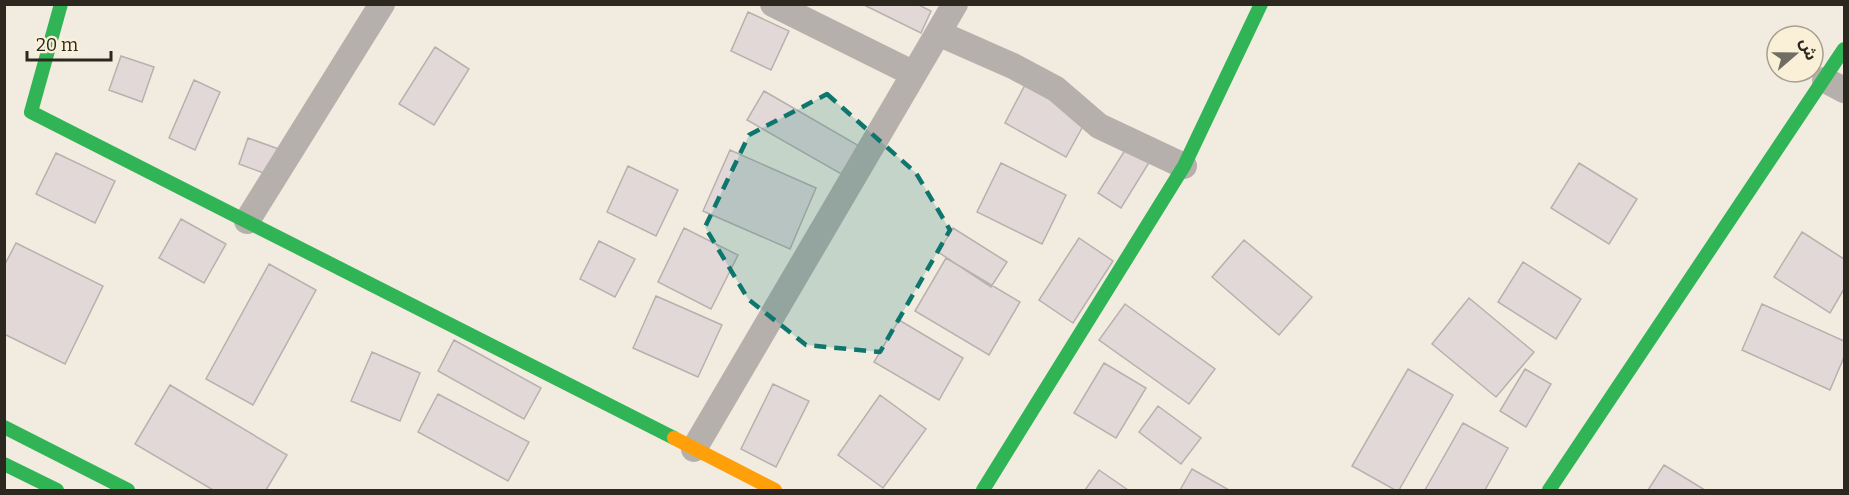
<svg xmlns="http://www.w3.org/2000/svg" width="1849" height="495" font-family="Bitter,'Noto Sans Arabic',serif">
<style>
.building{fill:#e2d8d8;stroke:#b7b1ae;stroke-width:1.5}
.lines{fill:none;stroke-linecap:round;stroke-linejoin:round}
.street{stroke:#b6b0ac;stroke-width:26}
.fast{stroke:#30b455;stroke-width:14}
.slow{stroke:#ff9f0a;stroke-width:14}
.marked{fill:#0f766e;fill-opacity:0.2;stroke:#0f766e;stroke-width:4.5;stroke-dasharray:12 8;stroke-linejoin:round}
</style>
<rect width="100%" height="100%" fill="#f2ece0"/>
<path class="building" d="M862,4H917L931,11L921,33Z
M748,12L789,31L771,70L731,51Z
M435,47L469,69L434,125L399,104Z
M121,56L154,67L142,102L109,90Z
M194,80L220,92L195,150L169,138Z
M1026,83L1088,117L1066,157L1005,123Z
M764,91L873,154L857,183L747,120Z
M248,138L287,152L277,178L239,164Z
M1127,147L1150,161L1121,208L1098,193Z
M730,150L816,188L790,249L703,211Z
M56,153L115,181L95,223L36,194Z
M1001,163L1066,195L1042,244L977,212Z
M1579,163L1637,199L1609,244L1551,208Z
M628,166L678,190L656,236L607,212Z
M181,219L226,244L204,283L159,258Z
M684,228L738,255L711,309L658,282Z
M953,228L1007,262L991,287L938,252Z
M1802,232L1844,259V289L1830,313L1774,277Z
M1079,238L1113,261L1073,323L1039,300Z
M1244,240L1312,297L1279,335L1212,277Z
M599,241L635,259L615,297L580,279Z
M16,243L103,286L65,364L4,334V266Z
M946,258L1020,302L989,355L915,311Z
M1523,262L1581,299L1556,339L1498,302Z
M269,264L316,290L253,405L206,379Z
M656,296L722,325L698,377L633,348Z
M1469,298L1534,352L1496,397L1432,344Z
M1125,304L1215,369L1189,404L1099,340Z
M1762,304L1844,341V357L1830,390L1742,350Z
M899,320L963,358L939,400L874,362Z
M454,340L541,388L524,419L438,371Z
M372,352L420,373L400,421L351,401Z
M1104,363L1146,388L1116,438L1074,413Z
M1408,369L1453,395L1399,490H1395L1352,466Z
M1525,369L1551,384L1526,427L1500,411Z
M773,384L809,401L776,467L741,449Z
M170,385L287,455L266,490H213L135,444Z
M438,394L529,442L508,481L418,432Z
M880,395L926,429L883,488L838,455Z
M1158,406L1201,438L1181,464L1139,432Z
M1463,423L1508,448L1485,490H1425Z
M1664,465L1705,490H1648Z
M1192,469L1229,490H1180Z
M1099,470L1128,490H1085Z"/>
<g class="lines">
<path class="street" d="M773,4L914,74
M938,33L1013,66L1056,89L1099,126L1184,166
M1825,80L1844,90
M247,221L382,4
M694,449L955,4"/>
<path class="fast" d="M61,4L31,112L674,438
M4,427L128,490
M4,464L57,490
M983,490L1184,166L1261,4
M1549,490L1844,49"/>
<path class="slow" d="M674,438L775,490"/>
</g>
<path class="marked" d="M827,94L916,173L950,230L880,352L806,345L748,299L705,227L749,135Z"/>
<rect width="1849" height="495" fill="none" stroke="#2c281f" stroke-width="12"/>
<g transform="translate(1795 54) rotate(70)"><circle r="28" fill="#faf0d8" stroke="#a8a08e" stroke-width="1.5"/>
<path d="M0-4.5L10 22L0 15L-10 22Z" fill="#716d63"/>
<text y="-9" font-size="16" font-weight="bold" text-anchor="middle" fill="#2c281f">ش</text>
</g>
<path d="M27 51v9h84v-9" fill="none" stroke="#2c281f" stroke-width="3"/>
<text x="36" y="51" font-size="18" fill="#2c281f" stroke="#faf0d8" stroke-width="4.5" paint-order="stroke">20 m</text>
</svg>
